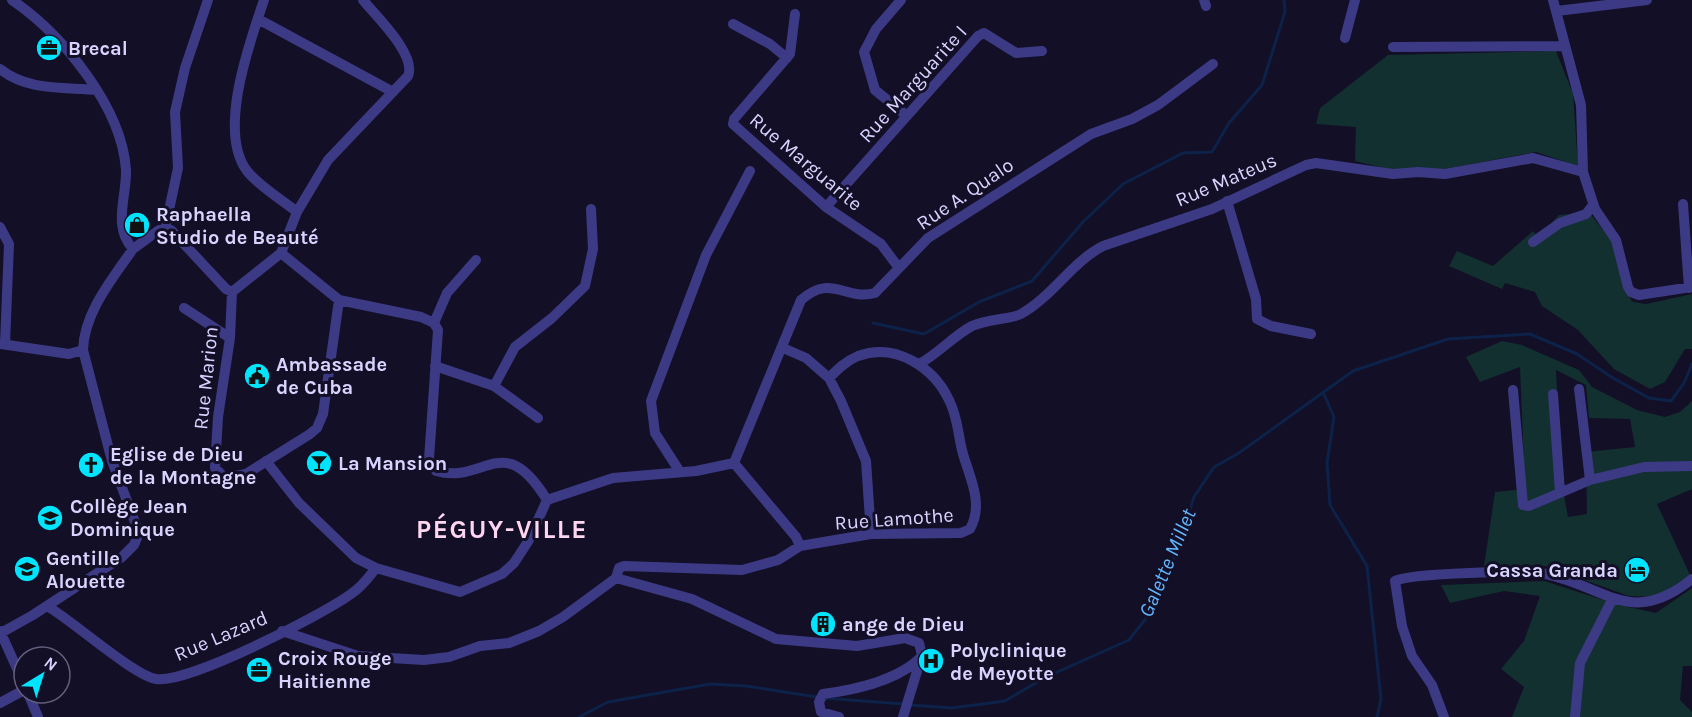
<svg xmlns="http://www.w3.org/2000/svg" width="1692" height="717" font-family="Karla,sans-serif">
<style>
.green{fill:#12302f;fill-rule:evenodd}
.lines{fill:none;stroke-linecap:round;stroke-linejoin:round}
.stream{stroke:#0c2248;stroke-width:3}
.minor{stroke:#3d3a85;stroke-width:10}
.labels{text-anchor:middle;dominant-baseline:central;stroke-width:6;stroke-linejoin:round;paint-order:stroke}
.poi-label{font-size:20px;font-weight:bold;fill:#d9d4ff;stroke:#130f26;text-anchor:start}
.street-label{font-size:20px;fill:#d9d4ff;stroke:#130f26}
.water-label{font-size:21px;font-style:italic;fill:#62b6ff;stroke:#130f26}
.district-label{font-size:26px;font-weight:bold;letter-spacing:1.5px;fill:#ffd6f0;stroke:#130f26}
</style>
<rect width="100%" height="100%" fill="#130f26"/>
<path class="green" d="M1556,51L1573,94L1578,166L1536,152L1434,171L1392,170L1355,161L1356,127L1316,124L1320,108L1388,55Z
M1589,212L1613,243L1624,290L1633,302L1646,304L1692,294V349H1685L1665,382L1650,389L1614,369L1578,330L1542,306L1535,292L1505,283L1502,289L1449,266L1457,251L1493,266L1533,231L1538,237L1559,215Z
M1502,341L1522,345L1579,370L1592,387L1637,410L1665,417L1680,412L1692,401V489L1657,504L1690,575L1656,597L1629,596L1545,566H1484L1495,492L1525,489L1520,367L1480,382L1466,357ZM1556,370L1586,385L1589,418L1630,419L1635,447L1586,452L1587,514L1568,517L1562,484Z
M1544,581L1619,605L1656,613L1692,588V666H1683L1680,700L1692,712V717H1512L1524,687L1501,669L1524,641L1540,596L1504,591L1450,603L1441,585Z"/>
<g class="lines">
<path class="stream" d="M873,323L924,334L979,302L1032,281L1083,222L1123,184L1183,153L1212,152L1229,123L1262,85L1285,12L1284,0
M1323,392L1334,417L1327,463L1330,505L1367,566L1381,699L1377,717
M823,698L904,704
M910,705L952,708L1005,701L1044,678L1129,640L1151,612L1173,561L1194,497L1214,467L1239,453L1353,371L1448,339L1530,334L1577,354L1613,378L1649,398L1671,401L1684,383L1692,364
M579,717L608,702L710,684L746,686L817,697"/>
<path class="minor" d="M12,0C62,34 122,107 126,170C127,196 112,227 133,249L159,230H171L226,289L232,292L281,253L297,212L328,160L408,76C417,55 376,16 363,0
M264,0C250,42 217,131 247,171C260,187 281,199 297,212
M901,0L876,29L864,52L875,90L907,116
M1204,0L1206,6
M1553,0L1581,105L1583,172L1595,209L1616,240L1628,287L1631,292L1639,295L1692,287
M1557,11L1647,0
M795,14L790,54L734,119L733,124L826,207L881,244L899,268
M258,19L393,92
M733,24L770,44L787,58
M1345,38L1355,0
M1393,47L1563,46
M0,69C27,91 63,87 97,90
M1227,201L1256,299L1257,319L1271,326L1311,334
M1683,204L1689,288
M826,207L978,36L984,33L1016,53L1042,51
M0,227L9,244L5,344
M165,229L178,168L175,112L185,68L208,0
M1533,242L1560,223L1586,214L1593,205
M281,253L339,300L421,317L434,323L438,330L429,459L436,471C485,485 503,428 547,500L613,478L696,471L734,463
M232,292L230,338L218,417L215,468L225,478L246,474L310,434L317,428L323,414L339,300
M184,308L230,338
M434,323L447,293L476,260
M1,344L69,354L83,350
M783,348L806,358L829,378L841,401L866,461L871,534
M919,364C938,354 953,336 972,326C987,319 1012,319 1021,314C1053,296 1072,262 1103,246L1212,209L1306,165L1316,163L1393,174L1418,172L1445,174L1533,158L1583,172
M435,366L494,386L538,418
M494,386L515,347L552,318L585,286L593,249L591,209
M1579,389L1590,480L1644,467L1692,466
M1513,390L1523,505L1529,506L1590,480
M1553,394L1560,492
M266,461L299,503L356,558L376,568L460,592L502,574L514,563L529,540L547,500
M734,463L801,300C832,273 844,301 875,293L928,238L1091,134L1132,119L1158,105L1213,64
M734,463L796,537L800,546
M680,472L655,433L651,401L706,255L750,171
M616,578L692,599L776,639L857,646L905,638L919,643L922,655L903,717
M47,606C73,621 133,675 156,679C188,684 322,615 351,594C362,587 368,578 376,568
M0,631L24,684
M282,631L358,656L424,660L449,657L480,646L509,643L539,631L563,617L616,578L619,568L624,566L742,570L778,560L800,546L871,534L961,533L970,529C984,504 970,478 963,454C958,436 958,417 949,400C934,368 896,342 858,356C846,361 838,369 829,378
M1,633L33,615L122,557L134,545L139,533L112,461L83,350C84,313 112,279 133,249
M28,693L38,717
M0,703L24,690
M839,717L821,712L819,702L823,694C854,690 900,680 922,656
M1444,717L1432,685L1412,656L1402,626L1395,581C1411,573 1526,570 1546,574C1607,587 1631,628 1692,579
M1575,717L1580,663L1613,598"/>
</g>
<defs>
<g id="office-disc" transform="scale(1.35)"><circle r="9.5" fill="#00e5ff" stroke="#130f26"/><path d="M-6-3h4V-5.5h4V-3h4V5H-6ZM-1-4.5V-3h2v-1.5ZM-6 0V1H6V0Z" fill="#111"/></g>
<g id="shop-disc" transform="scale(1.35)"><circle r="9.5" fill="#00e5ff" stroke="#130f26"/><path d="M-5-2.5h2.3a2.7 3.5 0 0 1 5.4 0H5L5.5 6h-11ZM-1.5-2.5h3a1.5 2.3 0 0 0-3 0Z" fill="#111"/></g>
<g id="civic-disc" transform="scale(1.35)"><circle r="9.5" fill="#00e5ff" stroke="#130f26"/><path d="M-.6-6.5H3V-4.5H.6V-3L4-1V1h2V6H-6V1h2V-1L-.6-3ZM-1.2 2.5V6h2.4V2.5Z" fill="#111"/></g>
<g id="bar-disc" transform="scale(1.35)"><circle r="9.5" fill="#00e5ff" stroke="#130f26"/><path d="M-6-5H6L.8 .8V4.5H3.5V6h-7V4.5H-.8V.8Z" fill="#111"/></g>
<g id="church-disc" transform="scale(1.35)"><circle r="9.5" fill="#00e5ff" stroke="#130f26"/><path d="M-1.2-6h2.4v3.5h3.3v2.4h-3.3V6h-2.4V-.1h-3.3v-2.4h3.3Z" fill="#111"/></g>
<g id="school-disc" transform="scale(1.35)"><circle r="9.5" fill="#00e5ff" stroke="#130f26"/><path d="M0-5L7-2L0 1L-7-2ZM-4 1L0 2.5L4 1V4Q0 6-4 4Z" fill="#111"/></g>
<g id="hotel-disc" transform="scale(1.35)"><circle r="9.5" fill="#00e5ff" stroke="#130f26"/><path d="M-6-4.5h1.5V1H6V5H4.5V3h-9V5H-6ZM-4 0a1.8 1.8 0 1 1 3.6 0ZM.5 0V-2.5h3Q6-2.5 6 0Z" fill="#111"/></g>
<g id="building-disc" transform="scale(1.35)"><circle r="9.5" fill="#00e5ff" stroke="#130f26"/><path d="M-4-6H4V6H1V3H-1V6H-4ZM-2.5-4.3h1.7v1.8h-1.7ZM.8-4.3h1.7v1.8H.8ZM-2.5-1h1.7V.8h-1.7ZM.8-1h1.7V.8H.8Z" fill="#111"/></g>
<g id="hospital-disc" transform="scale(1.35)"><circle r="9.5" fill="#00e5ff" stroke="#130f26"/><path d="M-5-5h3v3.5h4V-5h3V5h-3V1.5h-4V5h-3Z" fill="#111"/></g>
</defs>
<g fill-rule="evenodd">
<use href="#office-disc" x="49" y="48"/>
<use href="#shop-disc" x="137" y="225"/>
<use href="#civic-disc" x="257" y="376"/>
<use href="#bar-disc" x="319" y="463"/>
<use href="#church-disc" x="91" y="465"/>
<use href="#school-disc" x="50" y="518"/>
<use href="#school-disc" x="27" y="569"/>
<use href="#hotel-disc" x="1637" y="570"/>
<use href="#building-disc" x="823" y="624"/>
<use href="#hospital-disc" x="931" y="661"/>
<use href="#office-disc" x="259" y="670"/>
</g>
<g class="labels">
<g class="poi-label">
<text x="68" y="48">Brecal</text>
<text x="156" y="214">Raphaella<tspan x="156" dy="23">Studio de Beauté</tspan></text>
<text x="276" y="364">Ambassade<tspan x="276" dy="23">de Cuba</tspan></text>
<text x="110" y="454">Eglise de Dieu<tspan x="110" dy="23">de la Montagne</tspan></text>
<text x="338" y="463">La Mansion</text>
<text x="70" y="506">Collège Jean<tspan x="70" dy="23">Dominique</tspan></text>
<text x="46" y="558">Gentille<tspan x="46" dy="23">Alouette</tspan></text>
<text x="1618" y="570" text-anchor="end">Cassa Granda</text>
<text x="842" y="624">ange de Dieu</text>
<text x="950" y="650">Polyclinique<tspan x="950" dy="23">de Meyotte</tspan></text>
<text x="278" y="658">Croix Rouge<tspan x="278" dy="23">Haitienne</tspan></text>
</g>
<g class="street-label">
<text transform="translate(913 84) rotate(-48)">Rue Marguarite I</text>
<text transform="translate(806 162) rotate(40)">Rue Marguarite</text>
<text transform="translate(1226 180) rotate(-23)">Rue Mateus</text>
<text transform="translate(965 194) rotate(-34)">Rue A. Qualo</text>
<text transform="translate(206 378) rotate(-84)">Rue Marion</text>
<text transform="translate(894 519) rotate(-4)">Rue Lamothe</text>
<text transform="translate(221 636) rotate(-23)">Rue Lazard</text>
</g>
<g class="water-label">
<text transform="translate(1167 563) rotate(-67)">Galette Millet</text>
</g>
<g class="district-label">
<text x="502" y="529">PÉGUY-VILLE</text>
</g>
</g>
<g transform="translate(42 675) rotate(38)"><circle r="28" fill="#130f26" stroke="#625e7d" stroke-width="1.5"/>
<path d="M0-4.5L10 22L0 15L-10 22Z" fill="#00e5ff"/>
<text y="-9" font-size="16" font-weight="bold" text-anchor="middle" fill="#d9d4ff">N</text>
</g>
</svg>
